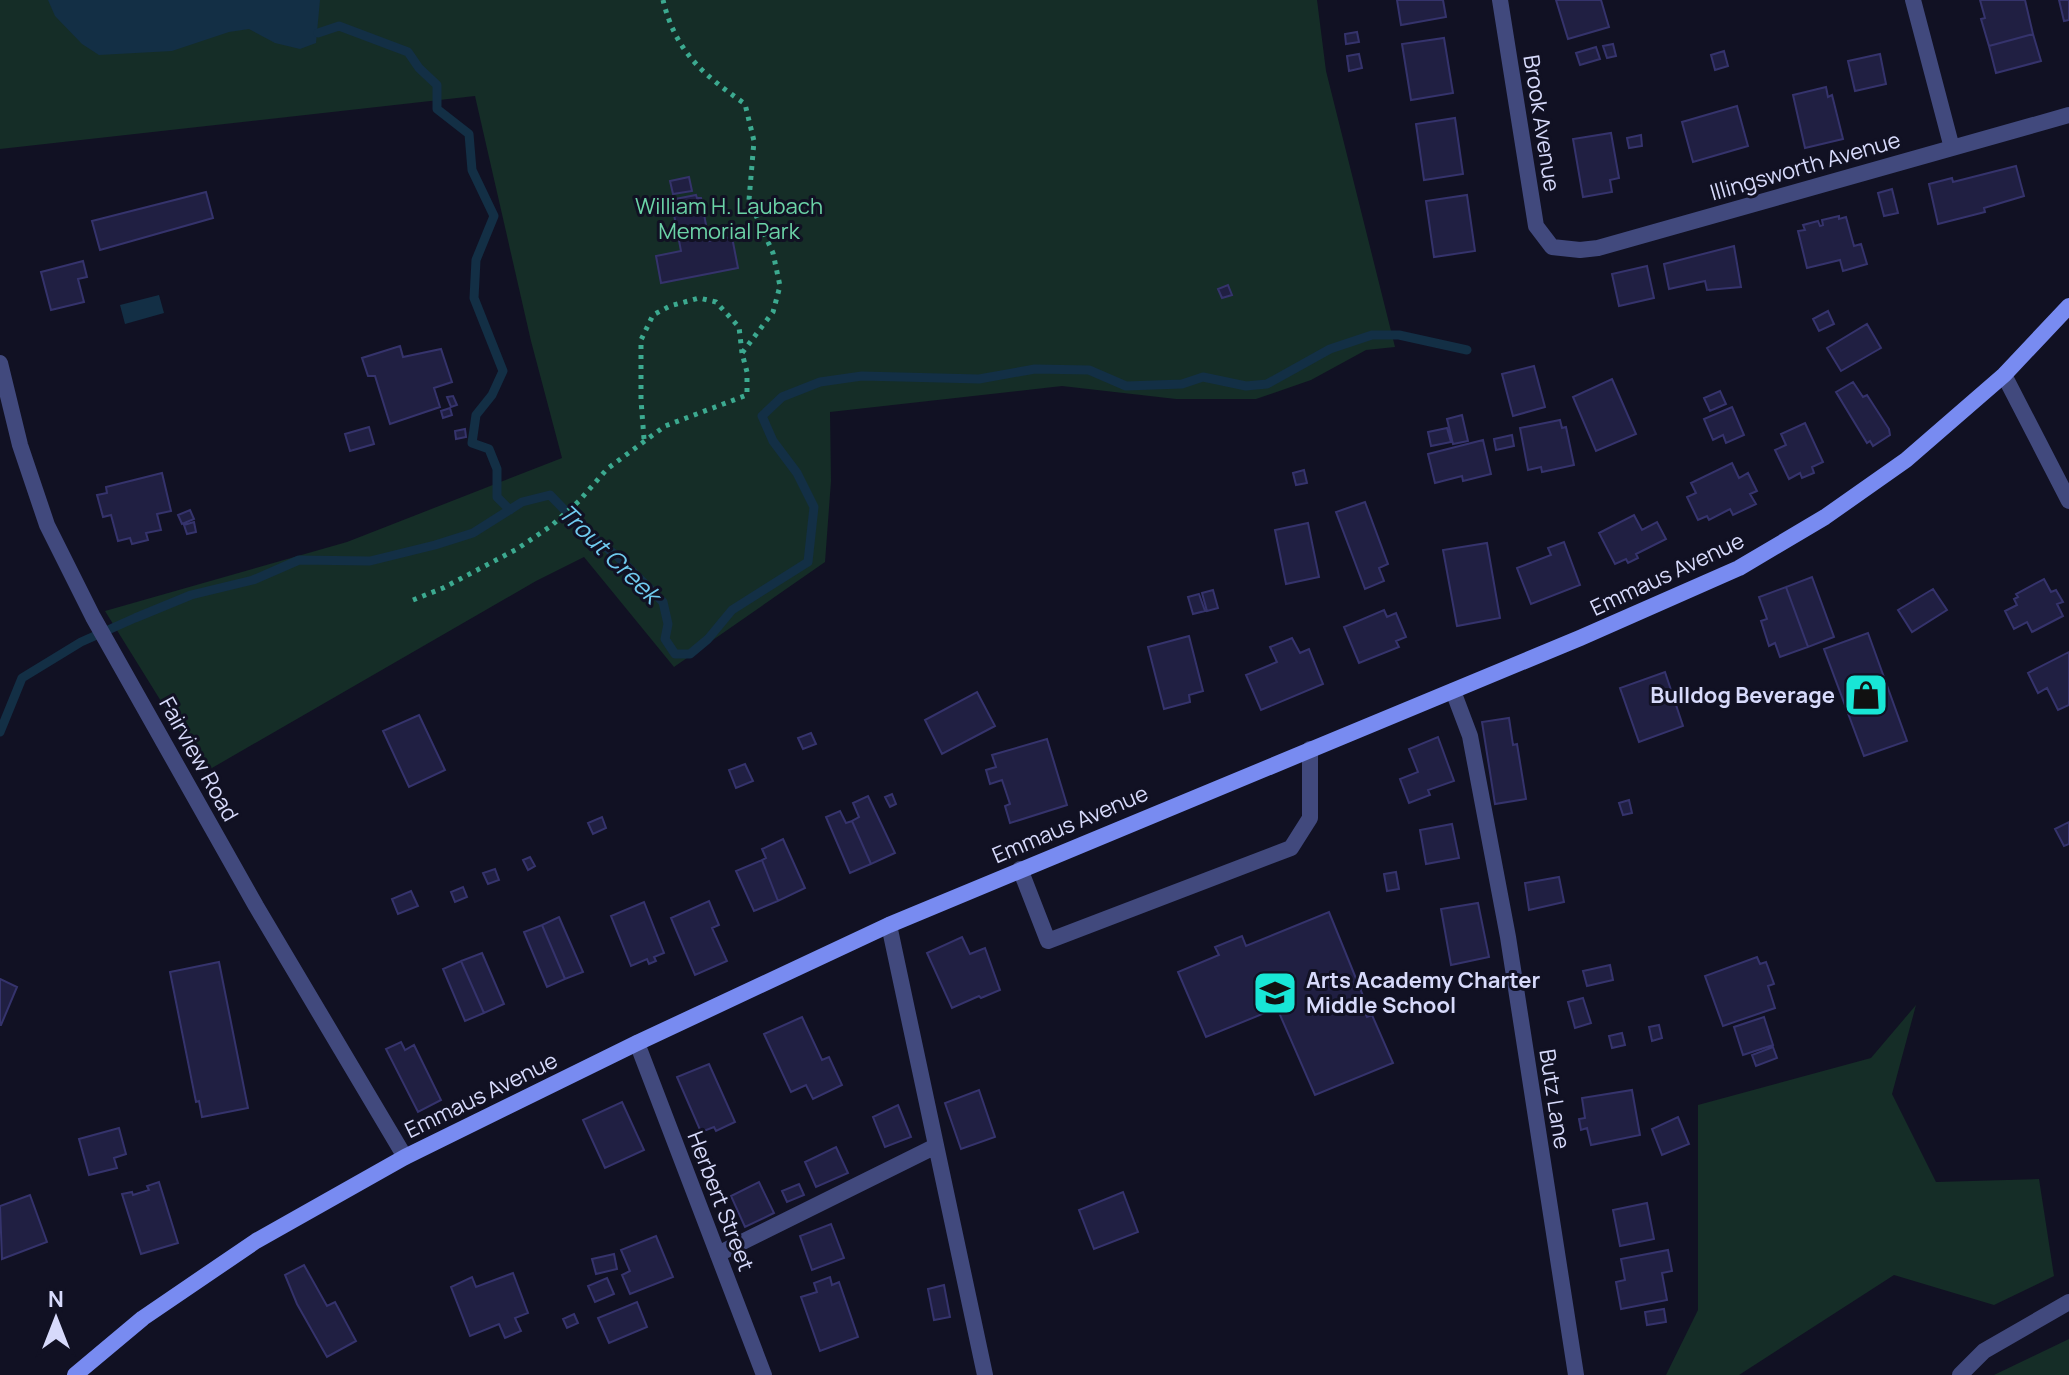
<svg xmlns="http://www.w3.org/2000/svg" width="2069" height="1375" font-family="Manrope,sans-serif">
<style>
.green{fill:#152d27}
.water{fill:#132f45}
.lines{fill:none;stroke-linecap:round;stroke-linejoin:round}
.stream{stroke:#132f45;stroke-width:9}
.building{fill:#201f42;stroke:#35336c;stroke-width:2}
.path{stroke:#3caa90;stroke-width:5;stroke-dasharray:4 6;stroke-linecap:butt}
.lane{stroke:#41497d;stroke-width:16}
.street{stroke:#41497d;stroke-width:16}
.secondary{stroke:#788bf1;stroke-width:16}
.labels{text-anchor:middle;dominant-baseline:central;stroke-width:6;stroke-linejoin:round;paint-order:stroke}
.street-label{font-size:22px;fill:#d7dafb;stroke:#111123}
.park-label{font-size:22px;fill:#6bd3a7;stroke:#111123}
.poi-label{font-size:22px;font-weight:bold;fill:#d7dafb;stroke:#111123;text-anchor:end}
.water-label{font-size:24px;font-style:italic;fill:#70cbf0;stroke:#111123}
</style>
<rect width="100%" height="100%" fill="#111123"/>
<path class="green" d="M0,0H1317L1326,71L1395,347L1366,350L1311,380L1256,399H1176L1062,386L830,412L831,481L825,562L674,667L584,557L536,581L205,772L105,611L347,542L562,458L531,341L475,96L0,149Z
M1916,1005L1892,1094L1936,1182L2039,1179L2054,1276L1994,1305L1894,1275L1739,1375H1666L1698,1310V1105L1871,1058Z
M2069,1339V1375H1994Z"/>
<path class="water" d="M48,0H320L316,43L300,49L275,43L249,29L229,32L172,51L99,55L82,44L55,16Z
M159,295L164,313L125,324L120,305Z"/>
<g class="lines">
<path class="stream" d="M318,33L339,26L408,52L419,68L437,85V109L469,134L472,170L494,216L476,260L474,298L503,371L492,395L476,415L472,443L489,449L497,469V497L510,510
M0,732L22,678L81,642L135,618L191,595L253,580L299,560L370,561L435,545L473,533L522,502L550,495L583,529L618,557L663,602L668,624L665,639L675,654H690L708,639L732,610L808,562L814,507L797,473L773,441L762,416L782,397L820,382L862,376L979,379L1035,369L1089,370L1126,386L1182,384L1203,377L1246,386L1267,384L1330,349L1372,335H1399L1467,350"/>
</g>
<path class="building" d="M1397,0H1443L1446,17L1401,25Z
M1556,0H1601L1609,27L1568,39Z
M1980,0H2025L2033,34L1989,46L1981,19L1985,18Z
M2059,0H2069V20L2064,21Z
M1357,32L1359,42L1346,44L1345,34Z
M2033,34L2041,61L1996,73L1989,46Z
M1444,38L1453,93L1411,100L1402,44Z
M1613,44L1616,56L1607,58L1603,46Z
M1596,47L1600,59L1580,65L1576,53Z
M1724,51L1728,66L1715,70L1711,55Z
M1359,54L1362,68L1349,71L1347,56Z
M1880,54L1886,84L1855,91L1848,61Z
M1826,87L1828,97L1832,95L1843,139L1805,148L1793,95Z
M1737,106L1748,146L1693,162L1682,122Z
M1455,118L1463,174L1424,180L1416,124Z
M1611,133L1619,178L1610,180L1612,192L1583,197L1573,139Z
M1641,135L1642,146L1629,148L1627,138Z
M2016,166L2024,196L1984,208L1985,212L1938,224L1929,184L1952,178L1953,182Z
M689,177L692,191L673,194L670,181Z
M1892,189L1898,213L1884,216L1878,193Z
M206,192L213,218L100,250L92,221Z
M696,195L697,198H701L709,241L732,237L738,268L661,283L656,256L681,251L672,204L676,203L675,199Z
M1467,195L1475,251L1434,257L1426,201Z
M1839,216V219L1846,217L1854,246L1861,244L1867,264L1843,271L1840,260L1807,268L1798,231L1805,230L1803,225L1818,221L1820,226L1823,225L1822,220Z
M1734,246L1741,287L1707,290L1705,281L1669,289L1664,264Z
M83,261L87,277L78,279L84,302L51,310L41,272Z
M1647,266L1654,298L1619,306L1612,274Z
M1228,285L1232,295L1222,298L1218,289Z
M1828,311L1834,324L1819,331L1813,319Z
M1867,324L1881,348L1841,371L1827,348Z
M400,346L403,357L441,349L452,382L434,388L440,407L390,424L375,376H368L362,358Z
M1534,366L1545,407L1513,416L1502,374Z
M1612,379L1636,434L1596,451L1573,397Z
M1853,382L1863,397L1867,395L1889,429L1890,435L1873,446L1870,441L1867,443L1836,392Z
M1720,391L1726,404L1710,411L1704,398Z
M453,396L457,405L451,407L447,397Z
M1732,407L1744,435L1726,443L1723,435L1713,440L1704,419Z
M450,408L452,415L443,418L441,411Z
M1462,415L1468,441L1453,444L1447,419Z
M1560,420L1562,428L1566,427L1574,465L1542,472L1541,467L1528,470L1520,428Z
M1805,423L1823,462L1812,467L1814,473L1802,478L1800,473L1789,479L1775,450L1786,445L1781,434Z
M369,427L374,444L350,451L345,434Z
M1447,428L1451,442L1431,446L1428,432Z
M465,429L466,437L456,439L455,431Z
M1512,435L1514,446L1496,450L1494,439Z
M1483,440L1491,474L1463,481L1462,476L1435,483L1428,454Z
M1732,463L1739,478L1748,473L1757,491L1750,494L1756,504L1733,515L1730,509L1709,520L1707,516L1698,520L1687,497L1696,493L1691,483Z
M1304,470L1307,483L1296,485L1293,473Z
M162,473L171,511L157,514L161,530L146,533L148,540L132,544L130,538L118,541L111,515L103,517L97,495L107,493L106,487Z
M1365,502L1388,564L1379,568L1384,581L1365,589L1336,512Z
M190,510L194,519L182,524L178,515Z
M1634,515L1642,530L1657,522L1666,539L1636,554L1638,558L1628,563L1626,559L1615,564L1599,533Z
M194,522L196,532L187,534L184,525Z
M1308,523L1319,577L1286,584L1275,530Z
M1564,542L1580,585L1531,604L1517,568L1551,555L1548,548Z
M1487,543L1500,618L1457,626L1443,550Z
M1812,577L1834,637L1808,647L1786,587Z
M2044,579L2051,592L2056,590L2063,602L2057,604L2063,616L2032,632L2027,622L2014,629L2005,611L2017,605L2014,599L2018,597L2016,594Z
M1786,587L1808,647L1780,657L1775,643L1769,646L1761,621L1767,619L1759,597Z
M1933,589L1947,610L1912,632L1898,610Z
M1213,590L1218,608L1207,611L1202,593Z
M1199,594L1205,611L1193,614L1188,597Z
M1384,610L1387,617L1396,613L1406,637L1396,641L1399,647L1359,663L1344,627Z
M1868,633L1907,741L1864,756L1824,649Z
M1189,636L1203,691L1189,695L1190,702L1164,709L1148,647Z
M1292,638L1300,653L1309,649L1323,684L1261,710L1246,675L1277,662L1270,647Z
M2069,652V705L2058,710L2047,688L2038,693L2028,673Z
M1665,672L1683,726L1639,742L1620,688Z
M977,692L995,726L942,754L925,720Z
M419,715L445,770L409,787L383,731Z
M1509,718L1513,745L1517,744L1526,799L1495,804L1482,722Z
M811,733L816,744L803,749L798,738Z
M1438,737L1454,781L1428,790L1430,795L1409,803L1400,779L1418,772L1409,749Z
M1047,739L1067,805L1010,823L1005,806L1010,804L1002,780L990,784L986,770L996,767L992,755Z
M745,764L753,781L736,788L729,770Z
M892,794L896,804L890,807L885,797Z
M868,796L895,853L871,864L852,821L859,817L853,803Z
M1629,800L1632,813L1623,815L1619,803Z
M840,811L846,823L852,821L871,864L850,873L826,817Z
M602,817L606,828L593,834L588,823Z
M2069,822V844L2064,846L2055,829Z
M1452,824L1459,858L1426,864L1420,830Z
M783,839L805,888L778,901L762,860L766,858L762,849Z
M530,857L535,866L528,870L523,860Z
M762,860L778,901L754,911L736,871Z
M495,869L499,880L488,884L483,873Z
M1396,872L1399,889L1387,891L1384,874Z
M1559,877L1564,902L1529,910L1525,883Z
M463,887L467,897L455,902L451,892Z
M411,891L418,906L398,914L392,899Z
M709,901L719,925L712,928L727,961L695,975L671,918Z
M644,902L664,953L654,957L656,961L649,964L647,959L631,966L611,916Z
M1478,903L1489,957L1451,965L1441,909Z
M1329,912L1368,1008L1363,1009L1367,1017L1372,1015L1393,1063L1315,1095L1277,1008L1206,1037L1178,972L1219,955L1215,947L1242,936L1246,946Z
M559,917L583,972L565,979L542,925Z
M542,925L565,979L547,987L524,932Z
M962,937L970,954L985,948L1000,990L981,998L979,996L952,1008L927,953Z
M482,953L504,1004L484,1013L461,961Z
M1757,957L1760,964L1766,962L1774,984L1768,986L1775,1008L1723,1026L1705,976Z
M461,961L484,1013L465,1021L443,969Z
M219,962L248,1108L202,1117L199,1101L196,1102L170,972Z
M1610,965L1613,980L1587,986L1583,971Z
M0,979L17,987L1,1025H0Z
M1583,998L1591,1023L1575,1028L1568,1002Z
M802,1017L822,1060L829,1057L842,1085L813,1099L806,1085L791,1092L764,1034Z
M1764,1017L1773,1045L1743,1055L1734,1027Z
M1659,1025L1662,1038L1652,1041L1649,1027Z
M1622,1033L1625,1045L1612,1048L1609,1036Z
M401,1042L405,1050L414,1045L441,1100L418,1112L386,1049Z
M1773,1047L1777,1058L1756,1066L1752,1055Z
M709,1064L735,1122L716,1131L714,1127L701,1132L677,1077Z
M979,1090L995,1137L961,1149L945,1103Z
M1632,1090L1640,1135L1591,1145L1587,1128L1581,1130L1579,1119L1585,1118L1582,1098Z
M622,1102L644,1150L605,1168L583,1120Z
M898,1105L911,1137L885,1147L873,1117Z
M1678,1117L1689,1144L1662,1155L1652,1129Z
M119,1128L126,1154L114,1158L117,1168L89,1175L79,1139Z
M836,1147L848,1173L816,1187L805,1162Z
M159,1182L178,1243L141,1254L122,1194L132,1192L133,1195L149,1190L147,1186Z
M759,1182L774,1213L745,1227L731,1196Z
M799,1184L804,1195L787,1202L782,1191Z
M1123,1192L1138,1232L1094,1249L1079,1210Z
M30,1195L47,1242L2,1259L0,1206Z
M1647,1203L1654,1239L1620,1246L1613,1210Z
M831,1224L844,1258L812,1270L800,1236Z
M656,1236L673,1277L630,1294L622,1275L630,1271L621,1250Z
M1668,1250L1672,1271L1662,1273L1667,1300L1621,1309L1616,1282L1625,1280L1621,1259Z
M614,1254L617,1269L596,1274L592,1259Z
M304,1265L327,1306L335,1302L356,1341L327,1357L297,1304L285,1275Z
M513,1273L528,1313L515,1318L521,1331L505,1338L499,1324L470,1336L451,1287L472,1277L476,1287Z
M830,1277L832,1285L839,1282L858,1337L820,1351L801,1297L817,1292L814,1283Z
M607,1278L614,1294L595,1302L588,1286Z
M944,1285L950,1317L934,1320L928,1289Z
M637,1302L647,1327L609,1343L598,1318Z
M1664,1309L1666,1322L1647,1325L1645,1312Z
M574,1314L578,1323L567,1328L563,1319Z"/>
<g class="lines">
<path class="path" d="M644,439L641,400V340L653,315L670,306L699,298L716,302L739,327L742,353
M413,600L443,588L517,549L551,526L579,501L607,469L665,426L747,395V372L742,353L773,312L780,286L773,253L749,200L754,141L745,104C703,74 676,53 663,0"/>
<path class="lane" d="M1453,691L1470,736L1508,937L1576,1375
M1020,869L1048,941L1291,848L1310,818V749
M889,925L985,1375
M718,1254L936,1146"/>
<path class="street" d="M1500,0L1536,226L1552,247L1580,250L1598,248L2069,115
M1913,0L1952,148
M0,363L20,445L47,525L93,617L256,906L405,1157
M2004,375L2069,501
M637,1043L764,1375
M1960,1375L1984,1351L2069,1302"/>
<path class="secondary" d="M75,1375L143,1318L256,1241L405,1157L637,1043L889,925L1580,638L1739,568L1825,517L1906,460L2004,375L2069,306"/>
</g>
<defs>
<g id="shop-square" transform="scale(2.3)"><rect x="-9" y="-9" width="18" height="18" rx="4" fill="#18e6d6" stroke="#111123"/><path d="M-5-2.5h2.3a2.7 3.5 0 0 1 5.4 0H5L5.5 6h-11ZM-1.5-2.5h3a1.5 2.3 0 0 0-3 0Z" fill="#111"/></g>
<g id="school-square" transform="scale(2.3)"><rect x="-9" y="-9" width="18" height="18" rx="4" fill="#18e6d6" stroke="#111123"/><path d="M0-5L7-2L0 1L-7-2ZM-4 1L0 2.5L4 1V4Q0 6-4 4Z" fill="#111"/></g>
</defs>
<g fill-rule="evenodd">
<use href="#shop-square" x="1866" y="695"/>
<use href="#school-square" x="1275" y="993"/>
</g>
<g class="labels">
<g class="street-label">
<text transform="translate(1542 123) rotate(81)">Brook Avenue</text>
<text transform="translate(1805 166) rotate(-16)">Illingsworth Avenue</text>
<text transform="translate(1667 574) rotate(-25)">Emmaus Avenue</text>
<text transform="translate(199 759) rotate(61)">Fairview Road</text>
<text transform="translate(1070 824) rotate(-23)">Emmaus Avenue</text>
<text transform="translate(481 1095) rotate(-26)">Emmaus Avenue</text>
<text transform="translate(1555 1099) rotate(81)">Butz Lane</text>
<text transform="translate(721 1201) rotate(69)">Herbert Street</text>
</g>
<g class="park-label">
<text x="729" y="206">William H. Laubach<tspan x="729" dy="25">Memorial Park</tspan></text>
</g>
<g class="poi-label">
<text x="1835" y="695">Bulldog Beverage</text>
<text x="1306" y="980" text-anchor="start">Arts Academy Charter<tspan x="1306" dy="25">Middle School</tspan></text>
</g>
<g class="water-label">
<text transform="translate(610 553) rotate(44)">Trout Creek</text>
</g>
</g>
<g transform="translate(56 1319)" stroke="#111123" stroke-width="6" paint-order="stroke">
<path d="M0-6L14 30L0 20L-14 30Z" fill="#d7dafb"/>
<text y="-12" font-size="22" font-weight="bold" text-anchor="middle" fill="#d7dafb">N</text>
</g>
</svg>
